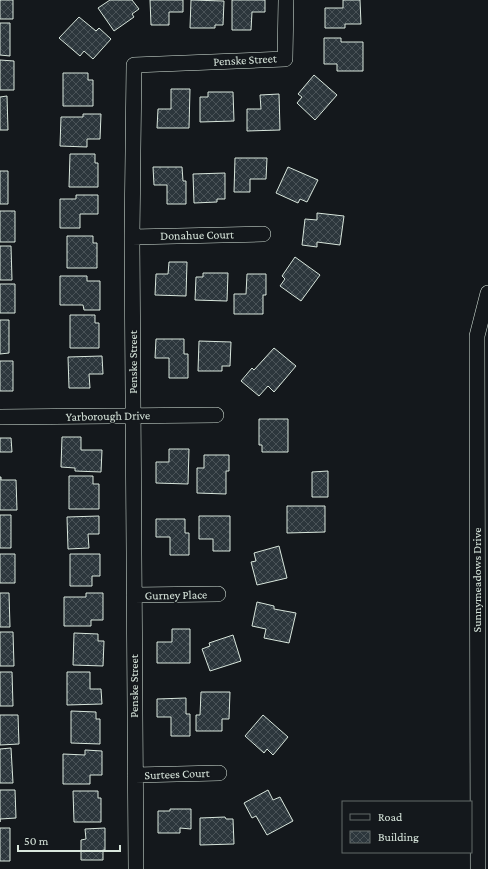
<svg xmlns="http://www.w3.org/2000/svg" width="488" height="869" font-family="'Crimson Pro',serif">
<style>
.building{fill:url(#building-cross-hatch);stroke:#d8e6dc}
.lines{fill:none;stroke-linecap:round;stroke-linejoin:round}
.minor-casing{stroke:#d8e6dc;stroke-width:16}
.minor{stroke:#14181c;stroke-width:15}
.labels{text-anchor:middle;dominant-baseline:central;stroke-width:3;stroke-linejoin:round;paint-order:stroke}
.street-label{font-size:12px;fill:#d8e6dc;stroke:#14181c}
</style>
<defs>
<pattern id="building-cross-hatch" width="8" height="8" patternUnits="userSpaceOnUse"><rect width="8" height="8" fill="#2c363c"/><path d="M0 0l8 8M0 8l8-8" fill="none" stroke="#4a5358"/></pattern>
</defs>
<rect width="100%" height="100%" fill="#14181c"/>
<path class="building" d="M0,0H13V19H0Z
M110,0H132L139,9L132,14L134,17L114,31L98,8Z
M150,0H183V12H169V25H151Z
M191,0L224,1L223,25H215V28H190Z
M232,0H265V12H252L251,30H232Z
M343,0H360L361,24H345V28H325V8H343Z
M79,17L96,31L99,28L111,39L93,59L84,51L80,56L59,38Z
M0,23H10V56L0,55Z
M324,38H341V42H363V71H337V64H324Z
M0,60L14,61V90H0Z
M63,73H88V80H93V106H63Z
M314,75L337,95L315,120L297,103L302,97L298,94Z
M171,89H190L189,128H157L158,109H171Z
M208,92H233L234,121L200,122V97H208Z
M279,94L280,130L247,131V109H261L260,95Z
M7,96L8,130H0V97Z
M83,114H101L100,139H87V147L60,146L61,117H83Z
M70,154H95V163H98V187H69Z
M235,158H267L266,179H250V192H234Z
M153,167H182L183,181H186V204H167V185H154Z
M288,167L318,180L307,202L300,199L298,203L276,193Z
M0,171H8V204H0Z
M225,173V199H217V202L194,203L193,174Z
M76,195H98V214H80V228H60V199H76Z
M0,211H15V242H0Z
M317,213L344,216L340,245L317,242V247L302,245L305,219L317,220Z
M67,236H93V243H97V268H67Z
M0,246H11L12,280H0Z
M295,257L320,275L301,301L280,286L285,279L282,276Z
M169,262H187L186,296L155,295L156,274H168Z
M203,273H228L227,301L195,300L196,277H203Z
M247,274H266V295H263V314H234V294H246Z
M60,276H87V281H100V310H84L83,305H60Z
M0,284H15V313H0Z
M70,315H95V323H99V348H70Z
M0,320H9V353L0,354Z
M156,339H184V354H188V378H169V358H155Z
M199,341L231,342L230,366H222V371H198Z
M274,348L296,366L274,392L268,386L259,396L241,381L252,368L254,370Z
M102,356L103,374H89L90,388H69L68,357Z
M0,361H13V391H0Z
M259,419H288V452H262V445H259Z
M62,437H81V450H102L101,472L75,471V468L61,467Z
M0,438H11L12,452H0Z
M169,449H189L188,484L156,483V462H169Z
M204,455H229V471H226V494L197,493V468H204Z
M328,471V497H312V472Z
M69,476H93V484H99V509H69Z
M0,477H1V480H16L17,510H0Z
M287,506H325V532L287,533Z
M0,515H11V548H0Z
M99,516V534H88L89,548L68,549L67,517Z
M199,516H230V551H213V539H199Z
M156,519H185V533H189V555H170V537H156Z
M279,546L287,578L257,585L251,562L256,561L254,553Z
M0,554H15V583H0Z
M70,554H100V576H92V586H70Z
M0,593H9L10,627H0Z
M86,593H103V620H91V626H64V597H86Z
M257,602L274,606V609L296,613L289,643L264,638L266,629L252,626Z
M172,629H190V663H157V642H172Z
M0,632H13L14,666H0Z
M74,633L98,634V641H104L103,666L73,665Z
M233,635L241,661L210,671L202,649L210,646L209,643Z
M0,672H12L13,706H0Z
M67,672H90V689H101L102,704L67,705Z
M201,692H230L229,719H222V731H196V715H200Z
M186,698V714H190V736H171V717H157V699Z
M71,711L96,712V719H100V744L71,743Z
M0,715H18L19,744L0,745Z
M263,715L288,737L273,755L267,749L264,753L245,736Z
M11,748L13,783H0V749Z
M85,750L102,751V775H90V784H63V754L85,755Z
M0,790H15L16,818L0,819V822Z
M268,790L273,800L280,797L293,821L267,835L256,816L252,818L244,803Z
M73,791H98V798H101V822H74Z
M170,809H191V829L180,828V833H158V811H170Z
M225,817L226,819H233L234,844L200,845V818Z
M0,828H10V861H0Z
M105,828V850H103V860H81V840L86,839L85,829Z"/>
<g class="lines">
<g class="minor-casing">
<path id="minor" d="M132,237L263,234
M0,417L216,415
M134,595L218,594
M135,775L219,773
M136,869L132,237L134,65L285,59L286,0
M478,869L477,336L488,293"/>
</g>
<use href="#minor" class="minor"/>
</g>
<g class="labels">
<g class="street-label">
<text transform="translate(245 60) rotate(-3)">Penske Street</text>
<text transform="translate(197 235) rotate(-1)">Donahue Court</text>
<text transform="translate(133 362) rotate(-90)">Penske Street</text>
<text transform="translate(108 416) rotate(-1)">Yarborough Drive</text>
<text transform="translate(477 580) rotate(-90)">Sunnymeadows Drive</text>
<text transform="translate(176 595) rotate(-1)">Gurney Place</text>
<text transform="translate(134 686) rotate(-90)">Penske Street</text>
<text transform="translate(177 774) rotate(-2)">Surtees Court</text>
</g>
</g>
<rect x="342" y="801" width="130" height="52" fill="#14181c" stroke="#626a69"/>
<rect x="350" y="814" width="20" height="6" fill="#14181c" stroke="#626a69"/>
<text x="378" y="821" font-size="12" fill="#d8e6dc">Road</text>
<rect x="350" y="831" width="20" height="12" fill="url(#building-cross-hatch)" stroke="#626a69"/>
<text x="378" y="841" font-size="12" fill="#d8e6dc">Building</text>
<path d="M18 845v6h102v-6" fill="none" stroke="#d8e6dc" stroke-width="2"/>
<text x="24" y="845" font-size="12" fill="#d8e6dc" stroke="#14181c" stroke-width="3" paint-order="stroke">50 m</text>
</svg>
